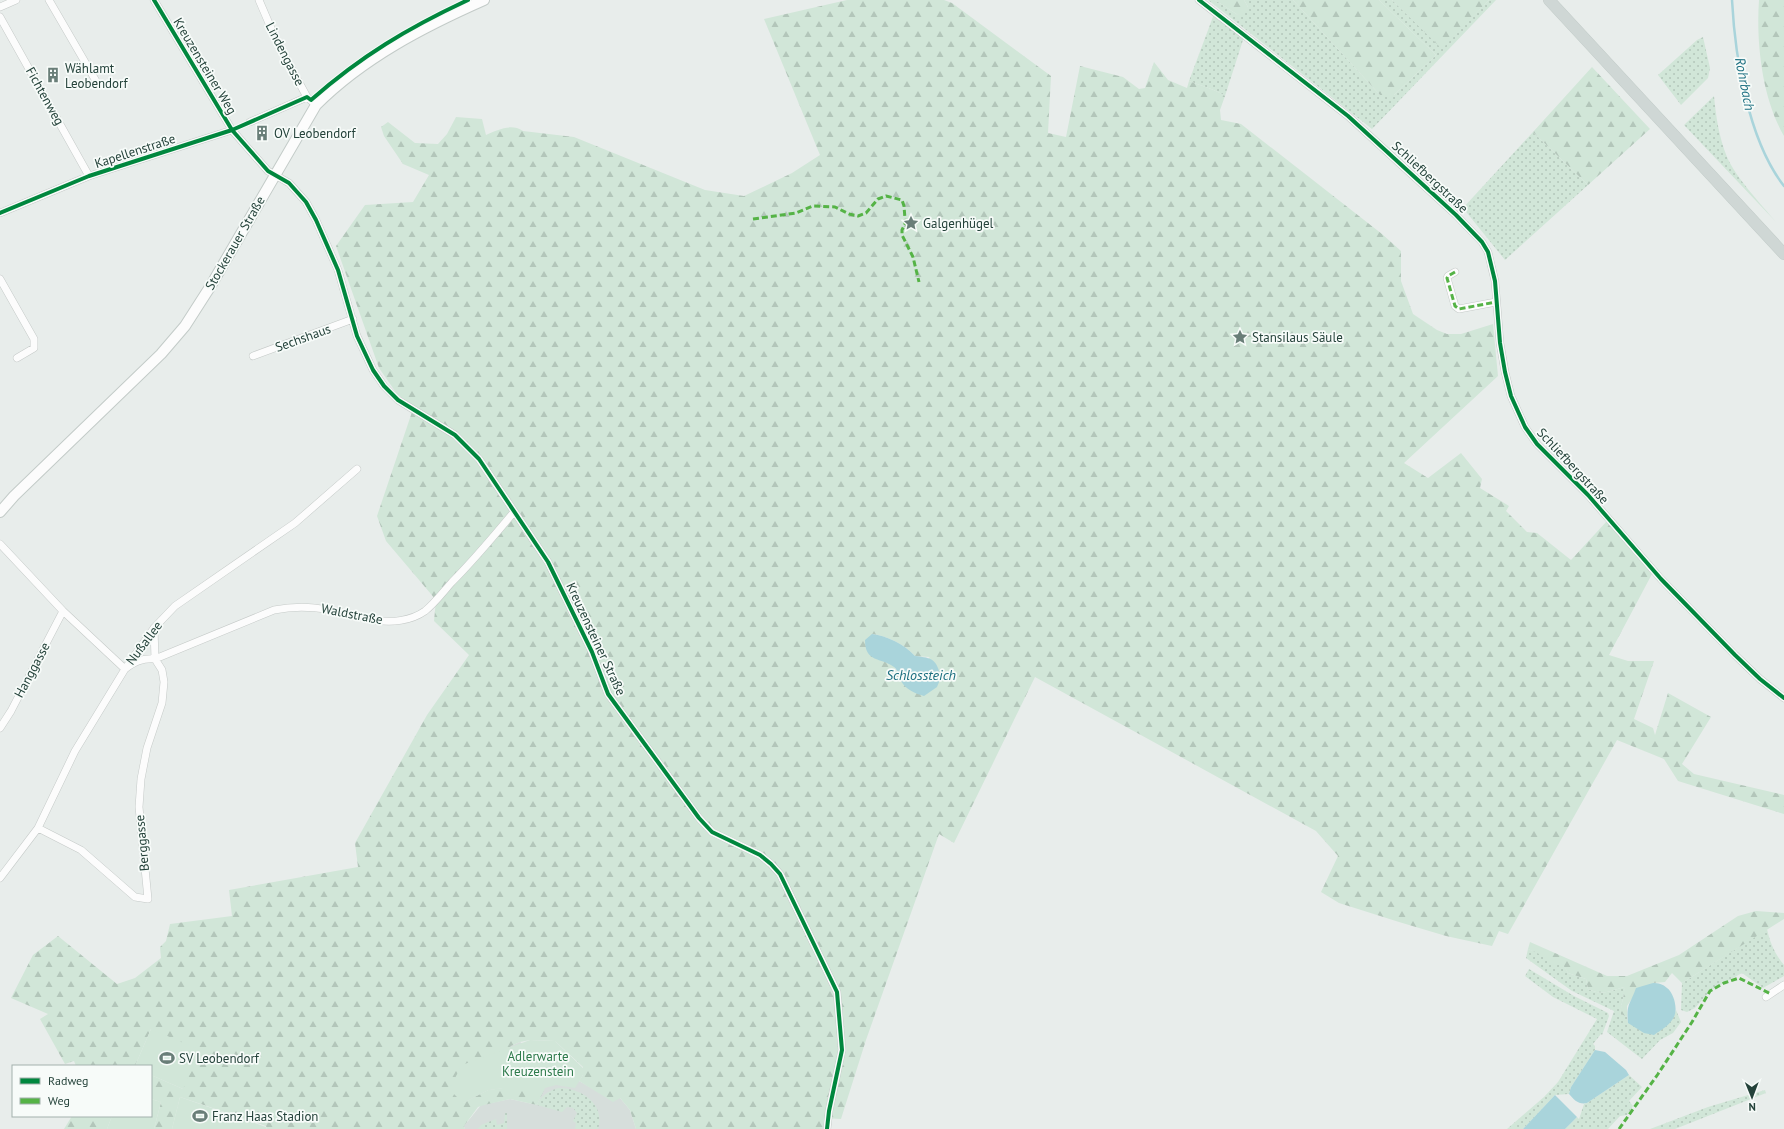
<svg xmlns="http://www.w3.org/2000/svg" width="1784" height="1129" font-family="'PT Sans',sans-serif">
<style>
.built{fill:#d6dedb}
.grass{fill:url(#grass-dots)}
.forest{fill:url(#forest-firs);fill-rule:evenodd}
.park{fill:#d1e6d8}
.water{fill:#a9d4db}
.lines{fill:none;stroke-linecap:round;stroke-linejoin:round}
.stream{stroke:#a9d4db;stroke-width:2.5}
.street-casing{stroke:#c5cac8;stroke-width:8}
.secondary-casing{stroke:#c3cbc8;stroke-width:12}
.primary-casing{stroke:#c3ccc9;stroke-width:12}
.street{stroke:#fcfcfc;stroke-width:7}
.secondary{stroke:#fcfcfc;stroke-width:10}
.primary{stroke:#cfd7d5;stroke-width:11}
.quiet{stroke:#55b346;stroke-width:3;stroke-dasharray:6 3;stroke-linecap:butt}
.cycleway-casing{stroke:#f7fbf9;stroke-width:6}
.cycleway{stroke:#00873e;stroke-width:4}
.labels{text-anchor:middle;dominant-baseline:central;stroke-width:3.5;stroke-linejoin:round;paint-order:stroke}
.street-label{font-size:13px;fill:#24423a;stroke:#f7fbf9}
.poi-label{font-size:13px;fill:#24423a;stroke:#f7fbf9;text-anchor:start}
.park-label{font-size:13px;fill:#2d7a4b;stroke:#f7fbf9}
.water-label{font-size:14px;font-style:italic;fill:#1c6f80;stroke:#f7fbf9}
</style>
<defs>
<pattern id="grass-dots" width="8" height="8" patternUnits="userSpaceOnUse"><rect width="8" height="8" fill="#d1e6d8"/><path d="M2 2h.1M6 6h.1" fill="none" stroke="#b3c6ba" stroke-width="1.8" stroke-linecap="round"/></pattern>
<pattern id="forest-firs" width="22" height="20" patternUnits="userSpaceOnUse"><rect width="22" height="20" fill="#d1e6d8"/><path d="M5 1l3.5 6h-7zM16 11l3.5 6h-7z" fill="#b3c6ba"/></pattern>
</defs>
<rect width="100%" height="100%" fill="#e8edeb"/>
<path class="built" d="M520,1042L579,1081L595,1090L620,1098L630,1110L636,1129H465L464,1126L481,1105L510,1099L537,1105L544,1088H503L488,1090L463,1103L511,1046Z"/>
<path class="grass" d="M1208,0H1215L1238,15L1248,7L1244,0H1293L1380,95H1394L1436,55L1379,0H1392L1442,48L1489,0H1496L1372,129Z
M1214,14L1244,37L1225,96C1215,89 1201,86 1189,81Z
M1703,37L1710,68L1708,78L1681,105L1658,75L1697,40Z
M1714,96C1716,117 1719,137 1727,157C1736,178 1761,204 1776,222L1684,125Z
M1533,132L1588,185L1505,260L1463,208Z
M1767,929C1770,943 1775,954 1784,965V976L1763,988L1742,973L1710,991L1695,1008L1687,1012L1681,1010L1682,983Z
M1528,949L1562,962L1568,973L1586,979L1588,989C1602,996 1610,991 1624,987C1625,997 1620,1004 1621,1014L1627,1017L1628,1023L1674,1016L1676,1010L1681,1022L1673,1033L1660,1040L1642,1059L1607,1032L1614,1011L1572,991L1526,958Z
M1529,969L1574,996L1608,1013L1609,1016L1602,1035L1601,1034L1593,1044L1595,1046V1050L1571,1087L1569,1094L1555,1095L1523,1129H1507L1544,1097L1558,1082L1597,1019L1553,997L1525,976Z
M1629,1075L1642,1087L1629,1101L1633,1106L1627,1115L1620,1116L1608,1129H1565L1577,1117L1579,1119L1584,1104L1587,1103Z
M559,1088C581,1088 606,1104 598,1129H575L576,1123L573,1121L577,1113L573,1108L567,1107L562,1112L537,1105C541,1096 549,1090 559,1088Z
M1765,1090L1766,1093L1675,1129H1650L1708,1107Z
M505,1113H507V1129H478L481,1125L496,1119L497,1125L504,1123Z"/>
<path class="forest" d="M847,0H944L952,3L1051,76L1048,133L1066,137L1080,66L1123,77L1139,89L1145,88L1154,62L1168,80L1187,88L1189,81C1201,86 1215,89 1225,96L1220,110L1221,120L1241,124L1382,234L1401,251V281L1413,314L1437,330L1447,334H1461L1493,324L1498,376L1404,463L1428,478L1461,453L1482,479L1480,488L1509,506L1506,511L1527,532L1537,533L1571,560L1607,521L1652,574L1609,655L1628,661H1654L1634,719L1653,728L1655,735L1668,693L1711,717L1682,764L1694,774L1784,795V814L1678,781L1664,759L1617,740L1508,934L1499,931L1492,946L1446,936L1399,922L1339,903L1321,892L1338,856L1316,831L1035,677L954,843L939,834L866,1040L841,1119L824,1118L823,1129H636L630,1110L620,1098L613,1102L579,1081L583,1075V1067L555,1041L530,1040L520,1042L511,1046L463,1103L488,1090L503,1088H545L537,1105L510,1099L484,1105L478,1107L464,1126L465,1129H267L266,1126L180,1097L172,1129H154L161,1102L151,1099V1075L183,1089L151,1029L135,1066H76L74,1061L65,1064L40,1019L48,1014L11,998L33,955L58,936L117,984L135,978L161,958L160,947L166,941L170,924L232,916L229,890L358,867L355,843L427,715L469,655L434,621L436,600L386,541L377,516L414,406L397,394L379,368L336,246L365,205L413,202L429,175L403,164L384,136L381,127L388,122L415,143L438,144L447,134L456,117L482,119L486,135C497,130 511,123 523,131L574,137L705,190L744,196L792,173L820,155L764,19ZM872,634C887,636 904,644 915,656L930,657L901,682L897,671Z
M1215,0H1244L1248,7L1247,12L1238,15Z
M1293,0H1379L1436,55L1394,95H1380Z
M1392,0H1489L1442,49Z
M1759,0H1784V136C1762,98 1756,43 1759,0Z
M1592,67L1650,129L1588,185L1533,132Z
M1756,911L1784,913V919L1682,983L1672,973L1665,982L1653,983L1633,997L1627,1006V1017L1621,1014C1620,1004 1625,997 1624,987C1610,991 1602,996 1588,989L1586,979L1568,973L1562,963L1550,965L1548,958L1528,949L1530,942L1607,976H1627L1679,955L1738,916Z
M72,1116H112L107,1129H64Z"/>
<path class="park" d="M151,1029L200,1050L183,1089L151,1075V1066H135Z
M530,1040L555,1041L583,1068V1075L575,1088L556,1085L545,1088H503L488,1090L463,1103L449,1089L462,1065Z
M180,1097L266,1127L267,1129H172Z
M151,1099L161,1102L154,1129H107L112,1116H151Z"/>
<path class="water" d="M872,634C887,636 904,644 915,656C933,658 936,659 941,677L937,687L924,696C916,694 905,689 901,681C898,677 899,671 894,667C881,657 865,663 865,640Z
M1653,983C1658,983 1663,984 1667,988C1674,993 1678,1009 1674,1017C1670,1025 1661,1030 1654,1035L1644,1033L1628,1023C1626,1004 1630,1005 1636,988Z
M1595,1050L1605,1052L1626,1070L1629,1075L1587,1103C1579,1105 1574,1100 1569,1094L1571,1087Z
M1555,1095L1577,1117L1565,1129H1523Z"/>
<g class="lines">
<path class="stream" d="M1732,0C1735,57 1748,140 1784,186"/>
<g class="street-casing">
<path id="street" d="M49,0L96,81
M154,0L232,130L268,171L289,183L306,202L316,220L338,270L357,336L373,370L384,386L398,400L455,435L479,459L548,562L592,652L608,694L699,818L712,832L760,855L771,864L780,874L837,992L842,1050L829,1111L827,1129
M259,0L277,42L307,97L316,105
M1199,0L1348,116L1456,215L1482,242L1488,252L1495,281L1500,343L1505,372L1511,396L1525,427L1537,444L1588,495L1661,579L1735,655L1760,679L1784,698
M0,7L16,0
M0,17L89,176
M250,122L307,97
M0,213L89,176L232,130
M1455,272L1448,276L1447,278L1455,306L1459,309L1496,302
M0,279L34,339V348L17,358
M253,356L353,319
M0,544L63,611L125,669C134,662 142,658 155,659L274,610C314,602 338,613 375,620C391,623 411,621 425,611C435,603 443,592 452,582C474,560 494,536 514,512
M0,728L11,711L63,611
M38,828L81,850L135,897L148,899L139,807L141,779L147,748L162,703L164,682L162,670L155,659L154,628
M0,878L38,828L75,751L125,669L154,628L175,606L295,523L357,469
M1766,997L1784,985"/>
</g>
<g class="secondary-casing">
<path id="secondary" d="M0,512L14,496L161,354L185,326L210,287L316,105C363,58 423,27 484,0"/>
</g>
<g class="primary-casing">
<path id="primary" d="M1549,0L1784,254"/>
</g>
<use href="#street" class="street"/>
<use href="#secondary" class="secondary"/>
<use href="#primary" class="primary"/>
<path class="quiet" d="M753,219L796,213L813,206L835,207L849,214L858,216L866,213L878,199L886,196L902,200L904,206L905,219V224L902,230V235L913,257L919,282
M1455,272L1448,276L1447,278L1455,306L1459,309L1496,302
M1619,1129L1658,1074L1692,1022L1710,991L1724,983L1739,978L1771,994"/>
<g class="cycleway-casing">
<path id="cycleway" d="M154,0L232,130L268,171L289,183L306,202L316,220L338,270L357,336L373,370L384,386L398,400L455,435L479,459L548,562L592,652L608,694L699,818L712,832L760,855L771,864L780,874L837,992L842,1050L829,1111L827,1129
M1199,0L1348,116L1456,215L1482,242L1488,252L1495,281L1500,343L1505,372L1511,396L1525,427L1537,444L1588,495L1661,579L1735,655L1760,679L1784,698
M0,213L89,176L232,130L307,97L311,100C361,56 408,28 468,0"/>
</g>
<use href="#cycleway" class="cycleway"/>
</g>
<defs>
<g id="building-bare" transform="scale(1.2)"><path d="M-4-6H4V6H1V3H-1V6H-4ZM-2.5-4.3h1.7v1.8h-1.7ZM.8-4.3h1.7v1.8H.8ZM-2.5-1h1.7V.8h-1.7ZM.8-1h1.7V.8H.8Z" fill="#697e78" stroke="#f7fbf9" stroke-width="2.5" paint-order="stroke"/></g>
<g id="sight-bare" transform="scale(1.2)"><path d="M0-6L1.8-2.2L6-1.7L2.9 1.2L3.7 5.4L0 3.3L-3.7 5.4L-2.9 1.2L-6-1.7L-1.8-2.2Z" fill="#697e78" stroke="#f7fbf9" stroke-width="2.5" paint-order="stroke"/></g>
<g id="stadium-bare" transform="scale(1.2)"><path d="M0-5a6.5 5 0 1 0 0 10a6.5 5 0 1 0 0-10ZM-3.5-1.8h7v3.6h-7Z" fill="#697e78" stroke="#f7fbf9" stroke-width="2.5" paint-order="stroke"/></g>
</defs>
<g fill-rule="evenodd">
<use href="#building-bare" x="53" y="75"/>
<use href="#building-bare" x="262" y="133"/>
<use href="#sight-bare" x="911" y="223"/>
<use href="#sight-bare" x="1240" y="337"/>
<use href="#stadium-bare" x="167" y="1058"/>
<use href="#stadium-bare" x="200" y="1116"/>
</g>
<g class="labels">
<g class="street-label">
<text transform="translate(285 54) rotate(63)">Lindengasse</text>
<text transform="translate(205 66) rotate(59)">Kreuzensteiner Weg</text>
<text transform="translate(45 96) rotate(61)">Fichtenweg</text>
<text transform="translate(135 151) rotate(-18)">Kapellenstraße</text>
<text transform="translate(1430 177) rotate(43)">Schliefbergstraße</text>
<text transform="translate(235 243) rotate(-60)">Stockerauer Straße</text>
<text transform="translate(303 338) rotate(-20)">Sechshaus</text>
<text transform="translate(1573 466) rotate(47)">Schliefbergstraße</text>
<text transform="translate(352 614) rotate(11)">Waldstraße</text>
<text transform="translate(596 639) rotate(65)">Kreuzensteiner Straße</text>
<text transform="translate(144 643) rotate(-53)">Nußallee</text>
<text transform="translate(32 670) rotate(-62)">Hanggasse</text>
<text transform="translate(142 843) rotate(-95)">Berggasse</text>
</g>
<g class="poi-label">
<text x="65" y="68">Wählamt<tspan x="65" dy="15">Leobendorf</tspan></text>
<text x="274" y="133">OV Leobendorf</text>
<text x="923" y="223">Galgenhügel</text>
<text x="1252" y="337">Stansilaus Säule</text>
<text x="179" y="1058">SV Leobendorf</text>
<text x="212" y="1116">Franz Haas Stadion</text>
</g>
<g class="park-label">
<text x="538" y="1056">Adlerwarte<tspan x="538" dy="15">Kreuzenstein</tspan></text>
</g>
<g class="water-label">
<text transform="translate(1745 84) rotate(79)">Rohrbach</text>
<text x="921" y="675">Schlossteich</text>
</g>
</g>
<rect x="12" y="1065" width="140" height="52" fill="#f7fbf9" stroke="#a3b1ad"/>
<rect x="20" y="1078" width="20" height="6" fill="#00873e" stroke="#a3b1ad"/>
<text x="48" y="1085" font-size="12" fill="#24423a">Radweg</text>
<rect x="20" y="1098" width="20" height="6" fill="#55b346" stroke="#a3b1ad"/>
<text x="48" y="1105" font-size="12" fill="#24423a">Weg</text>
<g transform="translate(1752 1097) rotate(179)" stroke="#f7fbf9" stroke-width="3" paint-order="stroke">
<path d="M0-3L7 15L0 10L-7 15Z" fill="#24423a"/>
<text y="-6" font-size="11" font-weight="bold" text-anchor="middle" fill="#24423a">N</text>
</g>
</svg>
